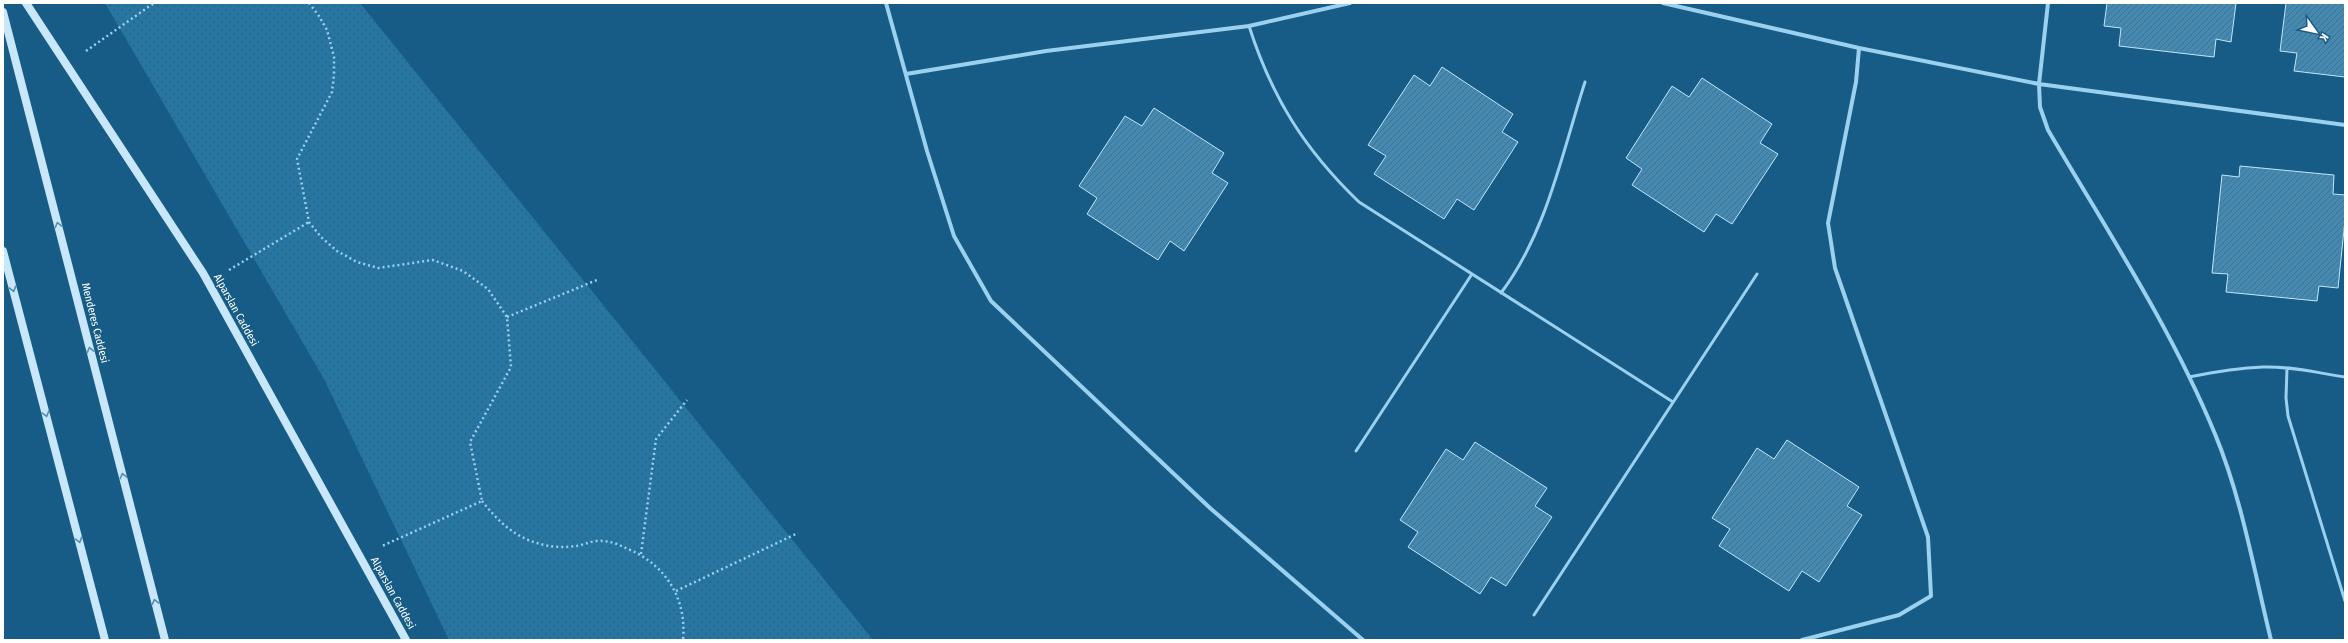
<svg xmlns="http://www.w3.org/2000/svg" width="2348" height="643" font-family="'Fira Sans Condensed',sans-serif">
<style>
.park{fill:url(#park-dots)}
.building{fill:url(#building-hatch);stroke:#c1e6fa}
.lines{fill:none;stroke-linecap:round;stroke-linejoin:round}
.path{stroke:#9bd0ee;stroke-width:2.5;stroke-dasharray:2 3;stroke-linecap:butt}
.lane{stroke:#9bd0ee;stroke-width:3}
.street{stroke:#9bd0ee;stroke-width:4}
.secondary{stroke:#c8e7fa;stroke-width:8}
.oneway{stroke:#548daf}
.labels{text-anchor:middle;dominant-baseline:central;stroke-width:3;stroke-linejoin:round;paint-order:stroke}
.street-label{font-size:11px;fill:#fff;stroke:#165c86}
</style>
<defs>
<pattern id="park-dots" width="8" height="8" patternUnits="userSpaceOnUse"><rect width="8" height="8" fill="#2576a3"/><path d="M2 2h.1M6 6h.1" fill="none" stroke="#3a5f73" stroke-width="1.8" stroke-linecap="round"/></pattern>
<pattern id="building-hatch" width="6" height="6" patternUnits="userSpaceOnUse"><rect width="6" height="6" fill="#4389b2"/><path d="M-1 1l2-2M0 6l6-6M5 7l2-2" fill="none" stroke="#477189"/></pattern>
</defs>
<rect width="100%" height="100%" fill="#165c86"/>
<path class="park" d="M105,3H360L873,640H449L324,379Z"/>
<path class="building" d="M2107,3H2236L2231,42L2216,39L2214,57L2119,46L2121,28L2104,26Z
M2286,3H2345V77L2294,71L2297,53L2280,51Z
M1442,67L1513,114L1502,132L1518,142L1474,210L1457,199L1444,219L1374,174L1386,156L1368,145L1414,75L1430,86Z
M1702,78L1772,124L1760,143L1778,154L1732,224L1716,214L1704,232L1632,185L1642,169L1626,158L1672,86L1689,97Z
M1154,108L1224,153L1212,173L1228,183L1184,251L1170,241L1158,260L1087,214L1097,198L1079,186L1125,116L1142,126Z
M2240,166L2334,175L2333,194L2345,195V220L2338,288L2319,286L2317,301L2226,292L2228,274L2212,273L2222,175L2239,177Z
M1787,440L1859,487L1847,506L1862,515L1819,582L1802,571L1789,591L1719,546L1730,529L1712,518L1757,448L1774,459Z
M1475,442L1547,488L1535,506L1552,517L1506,586L1491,577L1480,594L1408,547L1418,532L1400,520L1446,449L1463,460Z"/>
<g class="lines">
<path class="path" d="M309,3L319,16L327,30L334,57V75L332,92L297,159L309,222L321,237L337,251L357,262L378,268L433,260L463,271L488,289L507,317L511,367L470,442L482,501L382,546
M86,51L154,3
M229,270L309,222
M507,317L597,280
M482,501C497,520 513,536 537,543C549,547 563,548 576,546C583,545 589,542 596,541C608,540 618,544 628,549C666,565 687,599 683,640
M641,554L656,439L687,400
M676,591L798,533"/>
<path class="lane" d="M1249,26C1272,98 1305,150 1359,202L1673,402
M1501,293C1547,232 1562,153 1585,82
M2287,368L2286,398L2288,416L2345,601
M2189,377C2214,372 2238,368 2263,367C2290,366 2318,373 2345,377
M1356,451L1472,274
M1534,615L1757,274"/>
<path class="street" d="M886,3L927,151L954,236L991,301L1210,508L1363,640
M1663,3L1859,48L2039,84L2345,125
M2048,3L2039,84L2040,107L2048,130C2106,229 2171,327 2215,434C2242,499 2254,571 2271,640
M906,74L1046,51L1249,26L1350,3
M1802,640L1899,615L1931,596L1928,537L1835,268L1828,223L1856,82L1859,48"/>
<path class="secondary" d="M26,3L203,273L406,640
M3,12L165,640
M3,251L105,640"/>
</g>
<defs><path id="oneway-chevron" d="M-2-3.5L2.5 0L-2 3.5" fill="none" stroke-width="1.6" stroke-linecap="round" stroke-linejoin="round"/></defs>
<g class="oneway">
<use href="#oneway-chevron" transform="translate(58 225) rotate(-104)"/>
<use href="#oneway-chevron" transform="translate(13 289) rotate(75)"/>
<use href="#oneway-chevron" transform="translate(90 350) rotate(-104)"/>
<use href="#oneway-chevron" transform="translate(46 414) rotate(75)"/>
<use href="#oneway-chevron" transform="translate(123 476) rotate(-104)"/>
<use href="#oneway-chevron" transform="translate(79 540) rotate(75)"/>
<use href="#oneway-chevron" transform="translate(155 602) rotate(-104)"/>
</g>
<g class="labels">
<g class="street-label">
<text transform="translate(236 310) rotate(61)">Alparslan Caddesi</text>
<text transform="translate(95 323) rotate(76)">Menderes Caddesi</text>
<text transform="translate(393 593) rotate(61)">Alparslan Caddesi</text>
</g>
</g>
<rect width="2348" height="643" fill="none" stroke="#ffffff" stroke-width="8"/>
<g transform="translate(2316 32) rotate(123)" stroke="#165c86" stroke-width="3" paint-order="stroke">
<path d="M0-3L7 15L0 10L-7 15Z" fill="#ffffff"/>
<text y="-6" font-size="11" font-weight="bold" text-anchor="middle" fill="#ffffff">K</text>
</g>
</svg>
